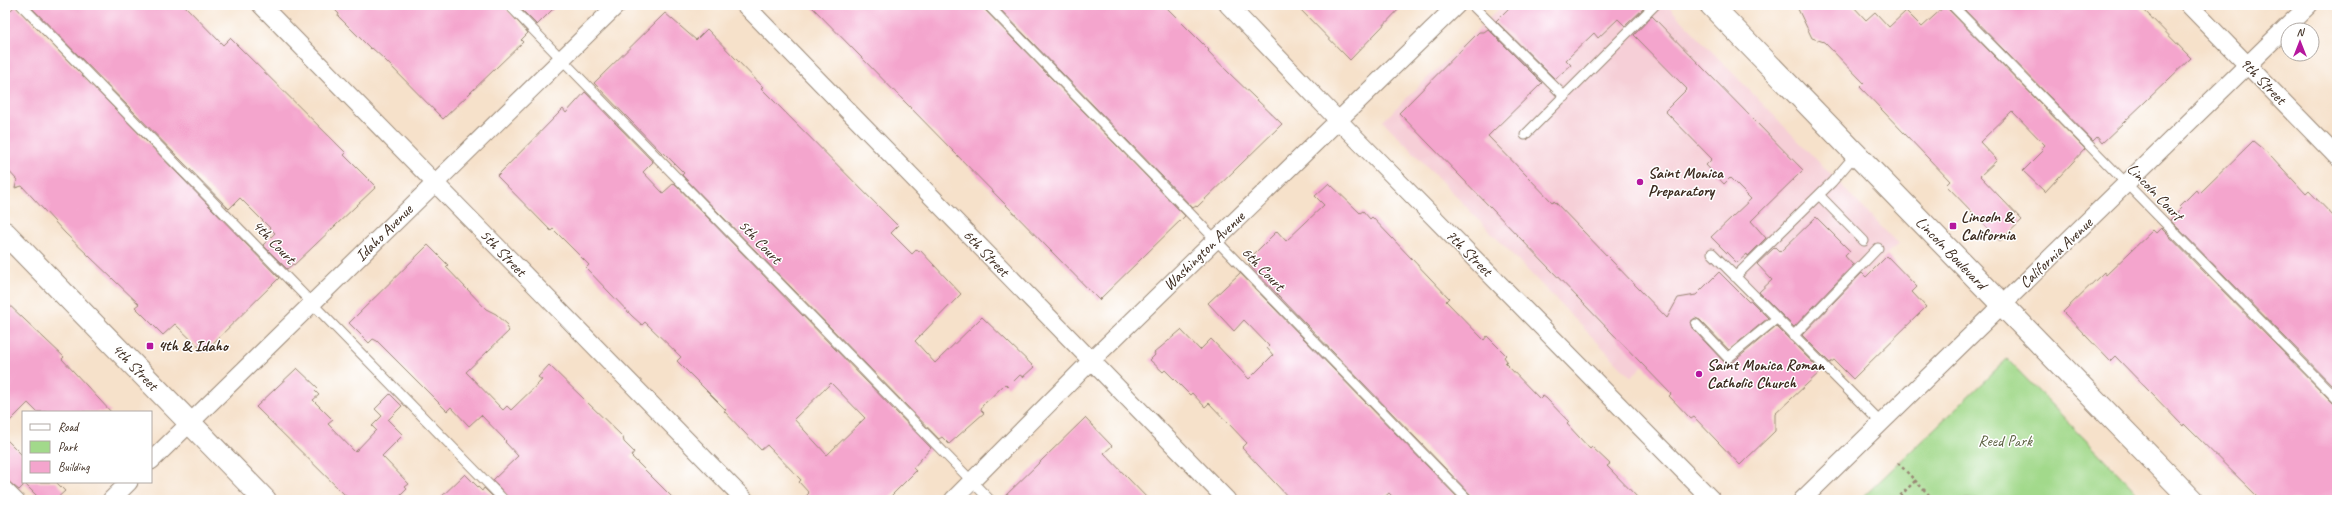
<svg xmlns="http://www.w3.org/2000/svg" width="2342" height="505" font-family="Caveat,sans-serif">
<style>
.built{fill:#f6cfd7}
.green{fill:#a2d98b;stroke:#6e8254}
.building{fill:#f4a5cd;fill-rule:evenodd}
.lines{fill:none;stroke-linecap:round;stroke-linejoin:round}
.service-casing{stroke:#988674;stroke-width:11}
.minor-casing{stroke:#988674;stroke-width:19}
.tertiary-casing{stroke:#988674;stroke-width:24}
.path{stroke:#988674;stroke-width:2.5;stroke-dasharray:3 3;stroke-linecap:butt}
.service{stroke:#fff;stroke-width:9}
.minor{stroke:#fff;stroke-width:17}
.tertiary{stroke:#fff;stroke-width:22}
.poi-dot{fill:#b5179e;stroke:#fff;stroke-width:1.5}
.labels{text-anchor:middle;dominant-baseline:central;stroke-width:3;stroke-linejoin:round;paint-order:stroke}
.street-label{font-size:16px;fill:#3b2a1e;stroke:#fff}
.poi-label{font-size:16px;font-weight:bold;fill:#3b2a1e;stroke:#fff;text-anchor:start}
.park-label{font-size:16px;fill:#5a5f3f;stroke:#fff}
</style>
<rect width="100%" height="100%" fill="#fff"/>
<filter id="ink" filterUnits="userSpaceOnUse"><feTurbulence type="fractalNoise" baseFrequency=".025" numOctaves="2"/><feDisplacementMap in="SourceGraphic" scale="8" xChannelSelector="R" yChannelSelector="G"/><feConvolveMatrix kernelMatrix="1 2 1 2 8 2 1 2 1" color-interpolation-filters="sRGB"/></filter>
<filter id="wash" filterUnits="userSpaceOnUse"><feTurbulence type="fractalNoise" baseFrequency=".012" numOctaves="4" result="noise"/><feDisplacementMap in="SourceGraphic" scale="16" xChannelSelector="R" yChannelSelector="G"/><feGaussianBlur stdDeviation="0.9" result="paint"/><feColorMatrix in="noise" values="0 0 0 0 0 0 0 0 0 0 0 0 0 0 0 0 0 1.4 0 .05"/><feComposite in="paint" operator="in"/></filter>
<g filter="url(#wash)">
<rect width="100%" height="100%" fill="#f6e1ca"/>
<path class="built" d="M1503,5H1667L1898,244L1794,343L1732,280L1631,377L1383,121Z"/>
<path class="green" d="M2007,359L2144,500H1860Z"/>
<g id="blocks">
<path class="building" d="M29,5H184L223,45L230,38L346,153L344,155L376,187L294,265L293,264L287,269L263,245L275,233L240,198L229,209Z
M330,5H503L528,33L521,40L523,42L443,119L383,58L372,48L371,49L338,16L339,14Z
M517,5H557L537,25Z
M810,5H982L984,9L1185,216L1099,300Z
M996,5H1164L1209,50L1208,51L1228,72L1282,124L1197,207L1196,206L1193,208Z
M1296,5H1403L1350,60Z
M1512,5H1641L1644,8L1625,26L1618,19L1598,38L1594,33L1566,60L1571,65L1555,79L1496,21Z
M1796,5H1852L1866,20L1875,12L1889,27L1906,11L1922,27L1946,5L1948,9L2085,149L2045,192L2023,171L2043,151L2041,149L2045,145L2012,111L1980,142L1997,160L1980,176L2022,220L2000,241L1946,185L1950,181L1860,87L1864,83L1824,42L1812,38Z
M1960,5H2139L2191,58L2102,143L2097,137L2093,141Z
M15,6L279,278L204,352L175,324L163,335L135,307L139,304L65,233L22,186L15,188L17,180L5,167V16Z
M665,13L696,40L707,29L763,87L761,88L898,226L891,233L912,254L917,249L919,252L920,250L961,294L915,341L935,363L982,317L1034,367L1023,377L1020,375L1008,387L1005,384L982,406L981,410L984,413L949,444L942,437L939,439L682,175L684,173L663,152L662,153L594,83Z
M1652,16L1803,170L1751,221L1766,238L1748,256L1747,254L1737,263L1711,237L1751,199L1730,178L1724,184L1706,165L1712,159L1665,111L1687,89L1634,35Z
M1488,29L1542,83L1488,136L1528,177L1553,203L1554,201L1667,318L1678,298L1696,295L1719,272L1749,302L1751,301L1768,318L1729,350L1700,320L1695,318L1690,322L1692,328L1724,362L1732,363L1776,326L1821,371L1775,414V431L1740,465L1694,417L1691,419L1669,396L1671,394L1399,113L1479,32H1484Z
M585,92L653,162L643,172L663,193L674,183L931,448L913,468L916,471L887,500H802L809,493L799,482L801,480L767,445L761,450L724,411L726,410L677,361L681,357L645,322L642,325L632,316L586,268L589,265L553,229L551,231L497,176L563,109L566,113ZM831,383L865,418L827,455L794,419Z
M2253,141L2271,156L2306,194L2309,191L2337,220V390L2170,220L2182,208L2180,206L2196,190L2199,194Z
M1329,183L1360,213L1363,211L1370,219L1372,217L1449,298L1446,301L1484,340L1487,336L1506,355L1504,357L1507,361L1505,363L1540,399L1543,396L1546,398L1569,422L1567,424L1590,449L1592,447L1610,464L1607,466L1640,500H1474L1472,496L1249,265L1254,260L1251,257L1277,231L1286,241L1324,205L1315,196Z
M1816,217L1850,251L1845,256L1853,265L1794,327L1759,292L1772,280L1757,264L1775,247L1780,252Z
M2161,228L2333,403L2337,405V500H2261L2184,424L2183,426L2115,356L2110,361L2063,312L2104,272L2106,275L2153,230L2156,233Z
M428,245L448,265L446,267L486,309L496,314L508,325L506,327L509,331L466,372L503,410L507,406L511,410L542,380L538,377L549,365L623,437L624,442L634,452L631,456L675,500H510L493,480L518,456L505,442L506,441L481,415L469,426L451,407L447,411L377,341L373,339L369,343L349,323Z
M1887,256L1917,287L1912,292L1926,307L1853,379L1834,360L1830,363L1802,335L1862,273L1866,277Z
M1240,273L1460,500H1396L1389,493L1381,500H1291L1242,448L1247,443L1209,403L1205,407L1192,393L1190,395L1165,370L1163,372L1150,360L1155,355L1154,353L1181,330L1200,350L1211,339L1249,379L1273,355L1267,348L1269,346L1244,320L1234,331L1208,303Z
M5,301L64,357L62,359L111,412H37L28,403L5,426Z
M297,368L318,388L315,391L319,395L313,400L333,420L328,424L355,452L376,430L372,426L382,416L375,409L390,394L402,406L388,420L403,435L382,456L409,484L405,487L407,489L396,500H350L256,407Z
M1085,418L1112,446L1104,453L1149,500H1001Z
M5,438L23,456V486L19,490L5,479Z
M465,474L482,491L484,488L496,500H438Z
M23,482H56L65,491L55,500H41Z"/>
</g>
</g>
<g filter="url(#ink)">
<use href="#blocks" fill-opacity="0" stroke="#988674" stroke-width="1"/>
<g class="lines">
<g class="service-casing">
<path id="service" d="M21,5L504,500
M509,5L990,500
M988,5L1468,500
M1472,5L1565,97
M1952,5L2337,399
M1525,135L1655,5
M1819,195L1864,241
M1712,253L1881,423
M1735,277L1832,182L1856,154
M1696,324L1728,358L1776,319
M1793,336L1878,248
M5,485L20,500"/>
</g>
<g class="minor-casing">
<path id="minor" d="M261,5L745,500
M745,5L1227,500
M1228,5L1338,120L1712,500
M2189,5L2337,157
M151,461L617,5
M111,500L129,482
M953,500L1091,361L1457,5
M1802,500L2309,5"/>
</g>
<g class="tertiary-casing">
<path id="tertiary" d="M1711,5L2192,500
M5,233L265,500"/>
</g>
<path class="path" d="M1898,463L1934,500
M1896,500L1915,481"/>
<use href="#service" class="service"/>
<use href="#minor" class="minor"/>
<use href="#tertiary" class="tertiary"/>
</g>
</g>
<g class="poi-dot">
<circle cx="1640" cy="182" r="4"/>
<rect x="1949" y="222" width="8" height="8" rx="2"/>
<rect x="146" y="342" width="8" height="8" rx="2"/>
<circle cx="1699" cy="374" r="4"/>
</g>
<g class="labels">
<g class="street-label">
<text transform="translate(2263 81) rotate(46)">9th Street</text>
<text transform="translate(2155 192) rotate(46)">Lincoln Court</text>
<text transform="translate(384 233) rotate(-45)">Idaho Avenue</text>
<text transform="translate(274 242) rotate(46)">4th Court</text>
<text transform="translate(760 242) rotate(46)">5th Court</text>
<text transform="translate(1204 251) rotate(-44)">Washington Avenue</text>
<text transform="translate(503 253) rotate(46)">5th Street</text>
<text transform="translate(986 253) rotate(46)">6th Street</text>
<text transform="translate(1469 253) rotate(45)">7th Street</text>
<text transform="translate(1951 253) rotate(46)">Lincoln Boulevard</text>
<text transform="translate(2056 253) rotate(-44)">California Avenue</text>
<text transform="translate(1263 269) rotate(46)">6th Court</text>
<text transform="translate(135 367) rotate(46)">4th Street</text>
</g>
<g class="poi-label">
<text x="1648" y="173">Saint Monica<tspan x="1648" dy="18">Preparatory</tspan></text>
<text x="1961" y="217">Lincoln &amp;<tspan x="1961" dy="18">California</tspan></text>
<text x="158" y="346">4th &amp; Idaho</text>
<text x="1707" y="365">Saint Monica Roman<tspan x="1707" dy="18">Catholic Church</tspan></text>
</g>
<g class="park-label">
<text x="2005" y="441">Reed Park</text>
</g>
</g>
<rect width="2342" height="505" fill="none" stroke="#fff" stroke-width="20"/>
<rect x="22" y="411" width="130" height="72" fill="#ffffff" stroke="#b1aaa5"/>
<rect x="30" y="424" width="20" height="6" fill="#ffffff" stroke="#b1aaa5"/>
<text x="58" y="431" font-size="12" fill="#3b2a1e">Road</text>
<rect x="30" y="441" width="20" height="12" fill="#a2d98b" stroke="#b1aaa5"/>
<text x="58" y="451" font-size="12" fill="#3b2a1e">Park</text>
<rect x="30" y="461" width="20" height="12" fill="#f4a5cd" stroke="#b1aaa5"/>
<text x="58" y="471" font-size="12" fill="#3b2a1e">Building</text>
<g transform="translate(2300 42)"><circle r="19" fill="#ffffff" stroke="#b1aaa5"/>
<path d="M0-3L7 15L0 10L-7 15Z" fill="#b5179e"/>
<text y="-6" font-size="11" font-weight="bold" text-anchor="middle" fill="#3b2a1e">N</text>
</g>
</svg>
